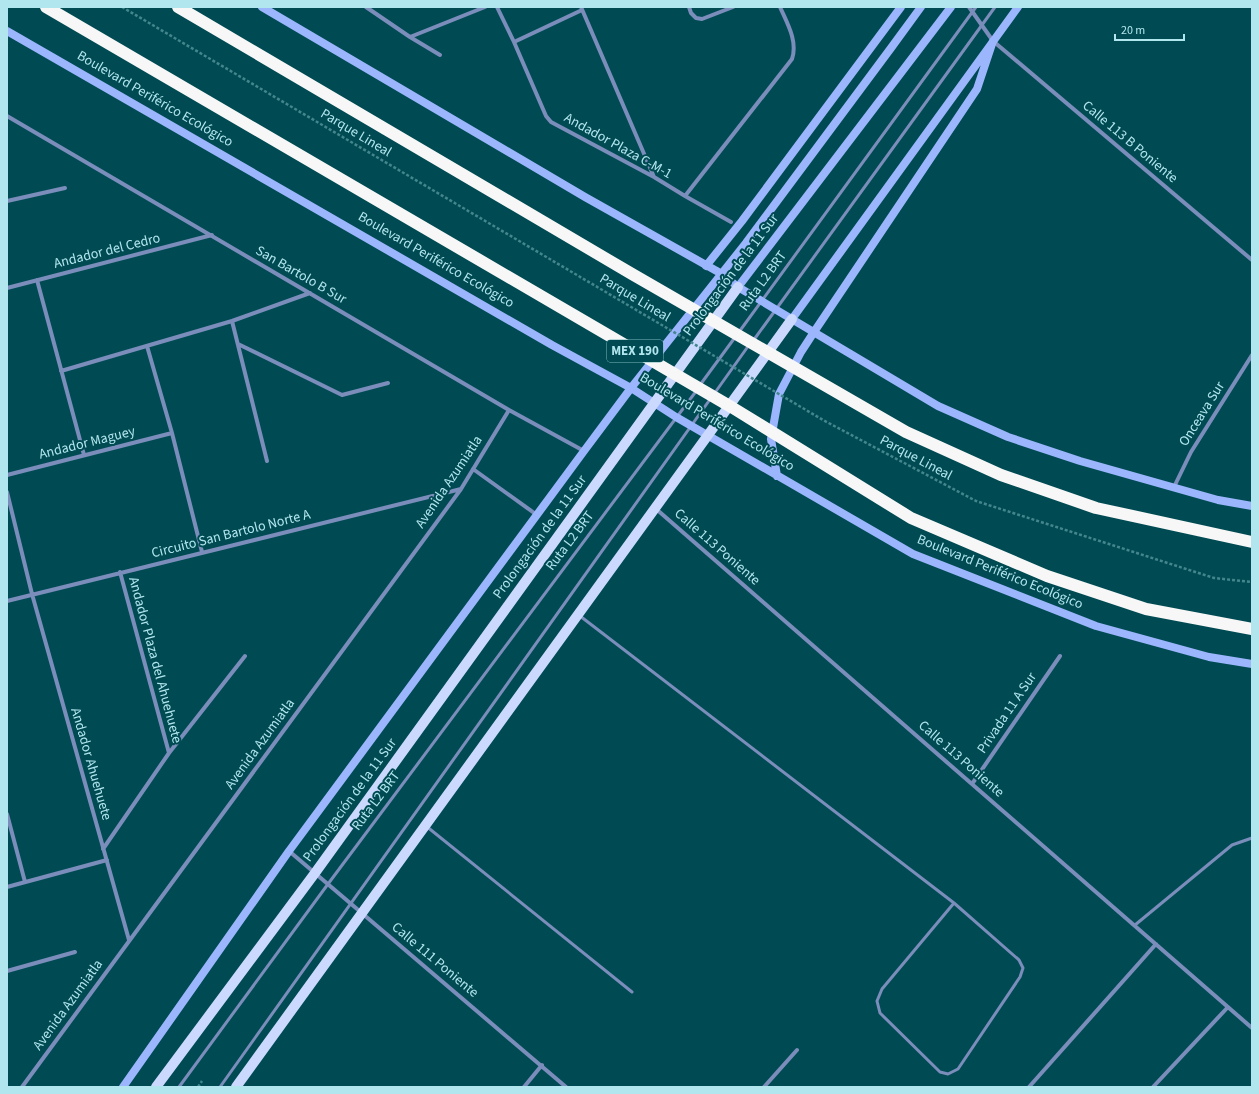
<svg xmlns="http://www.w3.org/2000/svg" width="1259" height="1094" font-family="'Source Sans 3',sans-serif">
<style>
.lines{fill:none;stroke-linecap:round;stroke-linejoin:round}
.path{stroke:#44868e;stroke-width:2.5;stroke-dasharray:3 2;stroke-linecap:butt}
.lane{stroke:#7b8dba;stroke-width:3}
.street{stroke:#7b8dba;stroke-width:4}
.secondary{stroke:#9bb6fd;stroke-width:8}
.primary{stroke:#cad9fd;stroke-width:10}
.path-bridge{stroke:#44868e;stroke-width:2.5;stroke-dasharray:3 2;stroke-linecap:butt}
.highway-bridge{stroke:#f7f7f7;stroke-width:12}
.labels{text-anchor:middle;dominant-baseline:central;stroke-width:4;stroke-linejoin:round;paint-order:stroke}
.shield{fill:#004b53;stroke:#7db8c0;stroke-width:1}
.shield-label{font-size:13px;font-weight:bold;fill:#b2e6ee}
.street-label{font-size:14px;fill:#b2e6ee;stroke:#004b53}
</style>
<rect width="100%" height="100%" fill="#004b53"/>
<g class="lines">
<path class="path" d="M198,1087L202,1081"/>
<path class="lane" d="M739,332L976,7
M753,341L995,7
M700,385L736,336
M714,394L749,345
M580,616L954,903L1019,960L1023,968L1020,977L958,1069L948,1074L940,1072L880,1013L877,1001L882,989L954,903
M426,826L632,992
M1135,925L1232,845L1252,838
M179,1087L328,884L697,390
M220,1087L711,398"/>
<path class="street" d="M366,7L410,37L440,55
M497,7L514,42L546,116L551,122L654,177L685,196L731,222
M581,7L654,177
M689,7L691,13L696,18L702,19L733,7
M969,7L993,41L1252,260
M410,37L485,7
M514,42L582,10
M7,116L509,410L584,451
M685,196L792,59C798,41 787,23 780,7
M7,201L65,188
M37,280L84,455
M7,288L212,235
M232,321L267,461
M238,344L342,395L388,383
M147,346L172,433L202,552
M61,371L232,321L310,293
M473,469L537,515
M7,475L172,433
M1174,487L1191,452L1252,355
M7,492L32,594L129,940
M655,508L1252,1028
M120,572L169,753
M7,601L461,489
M972,784L1060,656
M7,814L25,882
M103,849L169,753L245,656
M289,851L566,1087
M7,887L107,860
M7,971L75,952
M22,1087L461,489L509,410
M524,1087L542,1065
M764,1087L797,1050
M1029,1087L1156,944
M1153,1087L1228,1007"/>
<path class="secondary" d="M262,7L585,197L722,274L738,287L938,406L1008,437L1080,461L1218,500L1252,506
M7,31L552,345L631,388L676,417L913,554L1096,626L1209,657L1252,664
M706,266L742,221L901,7
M738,287L951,7
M792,319L1018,7
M777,476L771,439L779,394L801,352L814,332L977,89L993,41
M123,1087L289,851L584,451L631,388L746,243L891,48L921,7"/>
<path class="primary" d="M156,1087L315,873L738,287
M236,1087L792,319"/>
<path class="path-bridge" d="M122,7L823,420L976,501L1214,578L1252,582"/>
<path class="highway-bridge" d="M46,7L733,408L911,518L1047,576L1146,609L1252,629
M178,7L632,274L906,432L1001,475L1096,508L1252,542"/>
</g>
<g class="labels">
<rect class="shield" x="607" y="340" width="56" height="22" rx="3"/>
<g class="shield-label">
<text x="635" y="351">MEX 190</text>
</g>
<g class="street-label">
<text transform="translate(155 99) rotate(30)">Boulevard Periférico Ecológico</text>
<text transform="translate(356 133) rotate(31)">Parque Lineal</text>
<text transform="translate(1130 142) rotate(40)">Calle 113 B Poniente</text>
<text transform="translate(618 146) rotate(29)">Andador Plaza C-M-1</text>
<text transform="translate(107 251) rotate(-14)">Andador del Cedro</text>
<text transform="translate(436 260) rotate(30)">Boulevard Periférico Ecológico</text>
<text transform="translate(301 275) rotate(30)">San Bartolo B Sur</text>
<text transform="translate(731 275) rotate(-53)">Prolongación de la 11 Sur</text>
<text transform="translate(763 281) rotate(-54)">Ruta L2 BRT</text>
<text transform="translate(635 298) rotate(31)">Parque Lineal</text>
<text transform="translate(1202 414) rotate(-58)">Onceava Sur</text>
<text transform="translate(717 422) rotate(31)">Boulevard Periférico Ecológico</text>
<text transform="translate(87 443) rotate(-14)">Andador Maguey</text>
<text transform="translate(916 458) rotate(28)">Parque Lineal</text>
<text transform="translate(449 482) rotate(-56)">Avenida Azumiatla</text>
<text transform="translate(231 534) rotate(-14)">Circuito San Bartolo Norte A</text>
<text transform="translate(540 537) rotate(-54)">Prolongación de la 11 Sur</text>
<text transform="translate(570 541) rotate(-53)">Ruta L2 BRT</text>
<text transform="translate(717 547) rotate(41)">Calle 113 Poniente</text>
<text transform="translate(1000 572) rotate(22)">Boulevard Periférico Ecológico</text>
<text transform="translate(155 660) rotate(75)">Andador Plaza del Ahuehuete</text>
<text transform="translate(1007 713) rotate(-56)">Privada 11 A Sur</text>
<text transform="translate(260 744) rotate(-54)">Avenida Azumiatla</text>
<text transform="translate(961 759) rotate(41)">Calle 113 Poniente</text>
<text transform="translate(91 764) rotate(74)">Andador Ahuehuete</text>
<text transform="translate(350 800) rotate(-54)">Prolongación de la 11 Sur</text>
<text transform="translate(376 801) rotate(-53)">Ruta L2 BRT</text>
<text transform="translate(435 960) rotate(40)">Calle 111 Poniente</text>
<text transform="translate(68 1005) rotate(-54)">Avenida Azumiatla</text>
</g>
</g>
<rect width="1259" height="1094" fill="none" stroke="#b2e6ee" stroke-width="16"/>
<path d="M1115 34v6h69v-6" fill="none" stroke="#b2e6ee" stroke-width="2"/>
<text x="1121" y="34" font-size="12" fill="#b2e6ee" stroke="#004b53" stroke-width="3" paint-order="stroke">20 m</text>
</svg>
